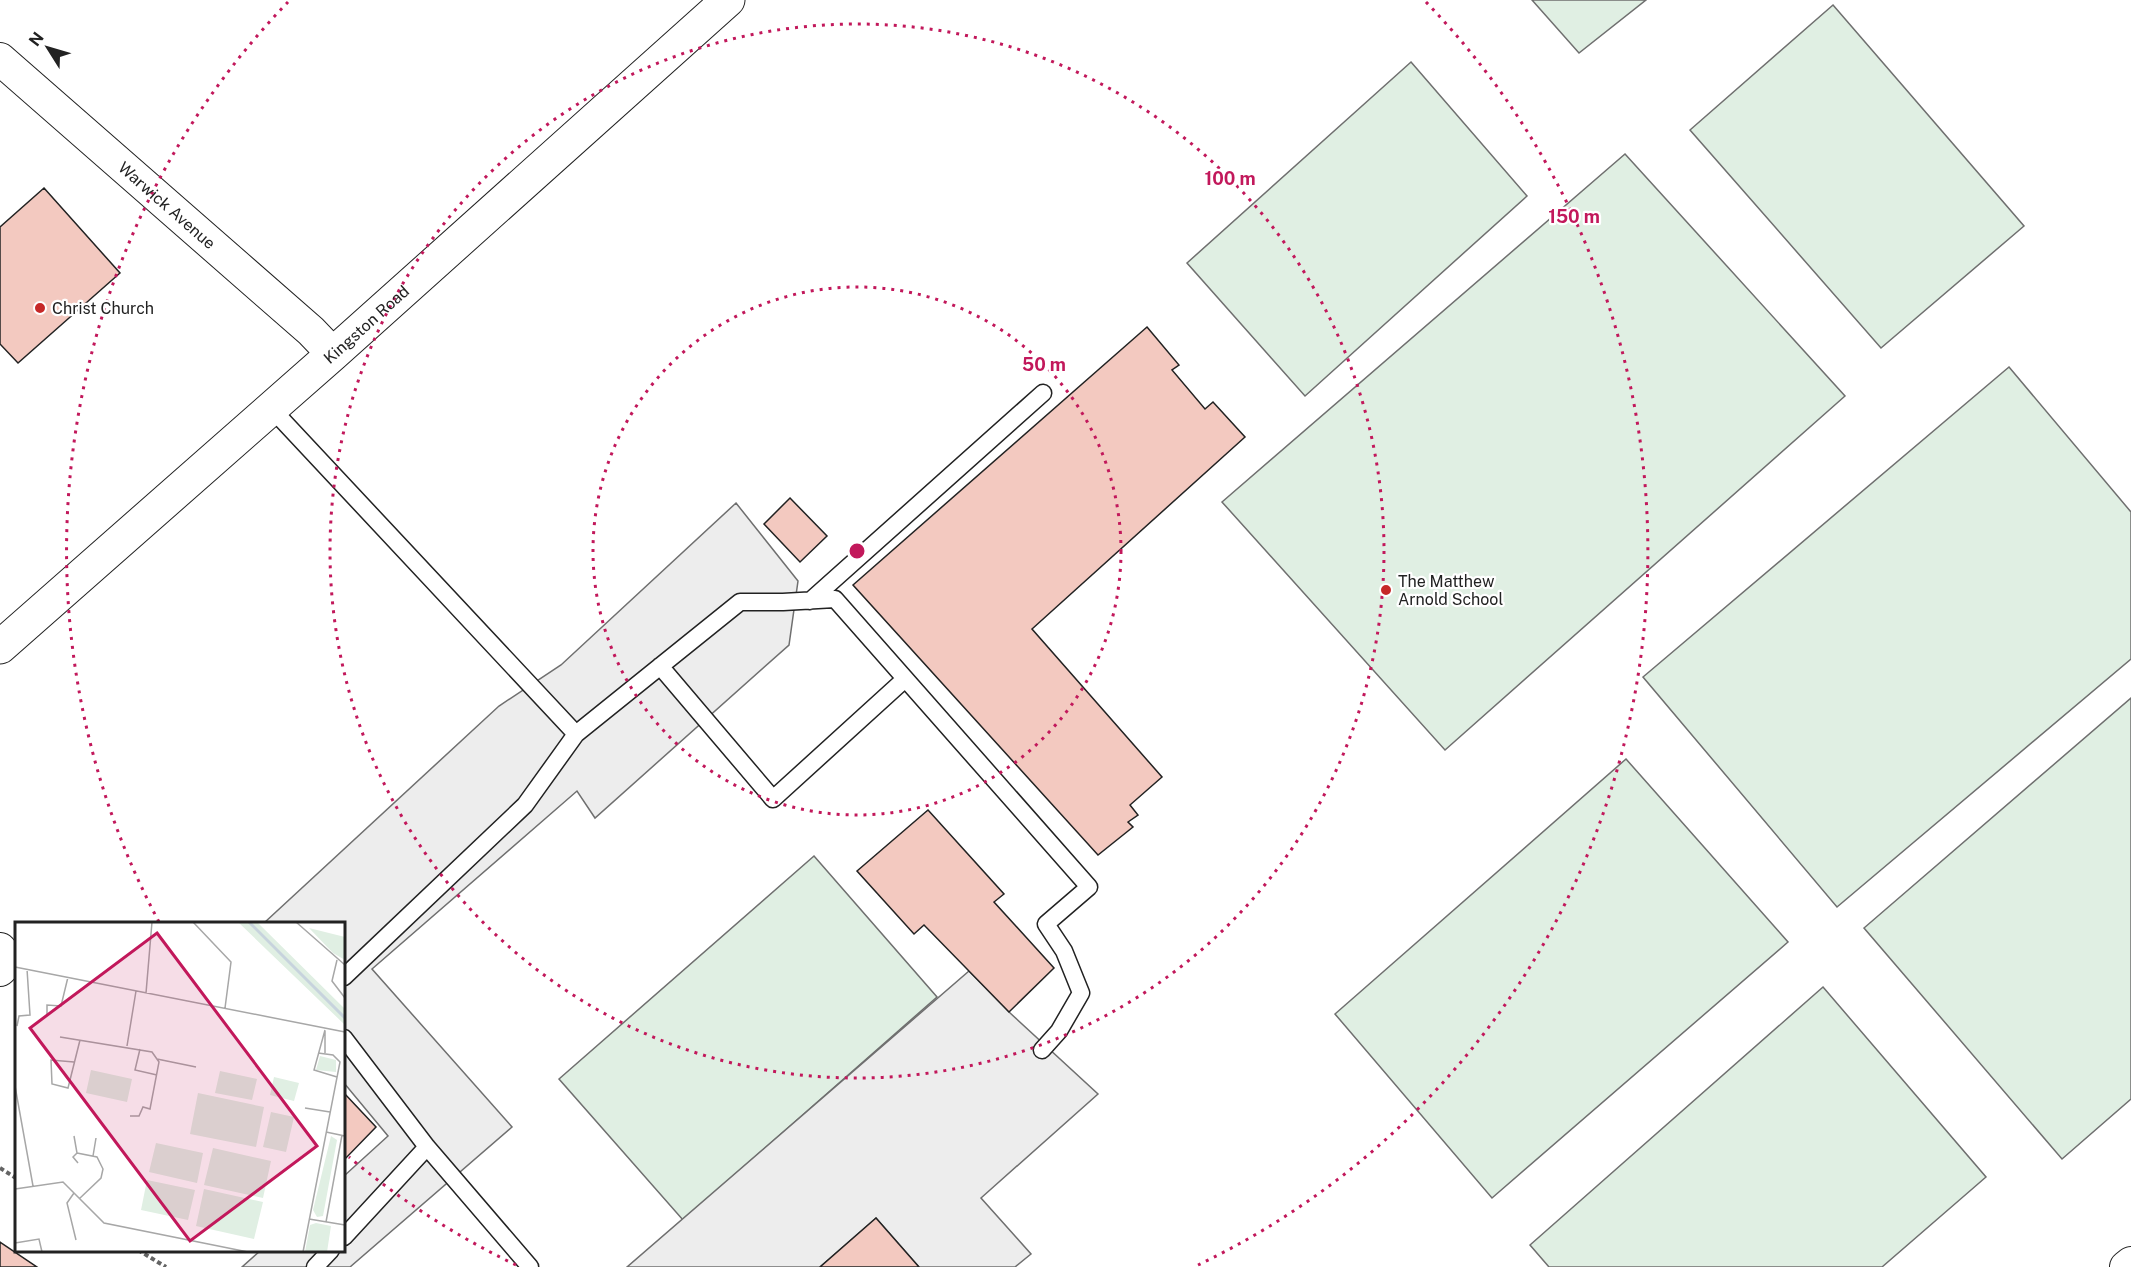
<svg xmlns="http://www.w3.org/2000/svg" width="2131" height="1267" font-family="'Public Sans',sans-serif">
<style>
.green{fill:#e0efe3;stroke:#6f6f6f;stroke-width:1.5}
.parking{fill:#ededed;stroke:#6f6f6f;stroke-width:1.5}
.building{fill:#f3c9c0;stroke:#222;stroke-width:1.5}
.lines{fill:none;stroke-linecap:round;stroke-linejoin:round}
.lane-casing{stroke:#222;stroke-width:19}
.street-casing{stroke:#222;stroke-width:34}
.secondary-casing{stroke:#222;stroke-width:35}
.path{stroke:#646464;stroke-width:4;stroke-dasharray:4.5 3;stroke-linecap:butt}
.lane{stroke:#fff;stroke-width:16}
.street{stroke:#fff;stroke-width:32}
.secondary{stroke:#fff;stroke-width:33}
.ring{fill:none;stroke:#c2185b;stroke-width:3;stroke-dasharray:3 6}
.poi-dot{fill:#c62828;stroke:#fff;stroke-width:2}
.labels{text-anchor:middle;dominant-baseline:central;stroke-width:4.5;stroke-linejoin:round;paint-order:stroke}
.street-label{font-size:16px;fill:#222;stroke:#fff}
.poi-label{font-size:16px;fill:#222;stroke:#fff;text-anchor:start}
.inset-river{fill:none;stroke:#c7d3dd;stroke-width:3}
.inset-road{fill:none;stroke:#a7a7a7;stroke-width:1.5}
.view{fill:#c2185b;fill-opacity:0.15;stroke:#c2185b;stroke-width:3}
.inset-edge{fill:none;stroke:#222;stroke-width:3}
.centre{fill:#c2185b;stroke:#fff;stroke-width:3}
.ring-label{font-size:18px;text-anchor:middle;font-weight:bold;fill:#c2185b;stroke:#fff;stroke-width:4.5;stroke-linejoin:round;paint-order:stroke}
</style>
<rect width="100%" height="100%" fill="#fff"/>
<path class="green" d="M1532,0H1646L1579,53Z
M1833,5L2024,226L1881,348L1690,130Z
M1411,62L1527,196L1305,396L1187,263Z
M1625,154L1845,396L1445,750L1222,502Z
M2009,367L2131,512V659L1837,907L1643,677Z
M2131,698V1099L2062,1159L1864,928Z
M1626,759L1788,942L1492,1198L1335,1014Z
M814,856L937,997L683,1220L559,1079Z
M1823,987L1986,1177L1882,1267H1549L1530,1245Z"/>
<path class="parking" d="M736,503L798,581L789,645L595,818L577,791L372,969L512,1127L350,1267H242L260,1251L344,1250V1176L388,1136L344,1083V924L264,923L499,706L561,665Z
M969,971L1009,1012L1098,1094L981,1198L1031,1254L1015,1267H919L876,1218L820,1267H627Z"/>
<path class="building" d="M44,188L120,273L18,363L0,344V227Z
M1147,327L1179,365L1172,370L1205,409L1213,402L1245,437L1032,629L1162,777L1130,805L1138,815L1128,822L1133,827L1098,855L853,585Z
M790,498L827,536L800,562L764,524Z
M928,810L1004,894L994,902L1054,968L1009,1012L924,925L914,934L857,871Z
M344,1093L376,1127L344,1160Z
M876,1218L919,1267H820Z
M0,1242L37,1267H0Z"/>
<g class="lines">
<g class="lane-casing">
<path id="lane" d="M271,408L576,734
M810,601L1043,393
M660,666L773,799L905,679
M344,977L525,805L576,734L740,602H783L835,599L1089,887L1046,924L1064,951L1081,993L1059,1031L1042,1050
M344,1038L427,1147L530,1267
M344,1237L427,1147
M315,1267L331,1250"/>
</g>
<g class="street-casing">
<g id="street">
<path id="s1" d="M0,59L311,331L333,354"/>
<path d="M0,949L10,960L0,970"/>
<path d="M2126,1267L2131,1263"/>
</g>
</g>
<g class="secondary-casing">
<g id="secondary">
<path id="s2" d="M0,647L333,354L728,0"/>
</g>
</g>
<path class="path" d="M0,1168L16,1178
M138,1250L166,1267"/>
<use href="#lane" class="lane"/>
<use href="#street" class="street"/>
<use href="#secondary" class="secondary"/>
</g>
<g class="ring">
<circle cx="857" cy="551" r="264"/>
<circle cx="857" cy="551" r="527"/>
<path d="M516 1265A791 791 0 0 1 349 1157M159 922A791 791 0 0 1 288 2M1426 2A791 791 0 0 1 1198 1265"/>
</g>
<g class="poi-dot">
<circle cx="40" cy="308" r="6"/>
<circle cx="1386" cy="590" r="6"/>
</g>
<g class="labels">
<g class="street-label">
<text stroke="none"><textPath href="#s1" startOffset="222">Warwick Avenue</textPath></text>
<text stroke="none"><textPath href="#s2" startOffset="488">Kingston Road</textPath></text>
</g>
<g class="poi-label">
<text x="52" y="308">Christ Church</text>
<text x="1398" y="581">The Matthew<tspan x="1398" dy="18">Arnold School</tspan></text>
</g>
</g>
<g transform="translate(15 922)">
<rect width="330" height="330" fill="#fff"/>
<path d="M223,0H242L330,87V103ZM294,6L330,15V38L318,31ZM305,134L321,138V150L301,148ZM76,148L117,157L112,180L71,171ZM205,149L242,157L237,178L200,171ZM259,155L284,161L279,179L255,173ZM183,171L249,185L241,225L175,212ZM256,190L279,195L271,230L248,225ZM316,214L322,218L308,294L302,295L298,288ZM141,221L188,231L182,261L134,250ZM198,226L256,239L248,276L189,263ZM132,258L180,268L173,298L126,288ZM189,267L248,280L239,317L181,304ZM301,301L316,304L312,330H290L295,303Z" fill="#e0efe3"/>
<path class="inset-river" d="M234,0L330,96"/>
<path class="inset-road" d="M178,0L216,40L210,86M281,0L330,43M322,38L317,59L330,76M0,45L330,110M131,71L137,0M32,93V83L46,84L53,55M2,104L4,94L15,93L12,47M310,108L299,148L322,155M45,115L137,130L144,140L135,187L128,185L124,194H115M112,124L121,69M125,127L120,148L142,153M310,131V109M142,137L181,145M59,140L36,138L37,162L53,166L65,118M0,164L18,264M290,186L315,190M311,210L330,214M59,214L62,231L58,235L63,241M62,231L82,235L88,247L86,256L64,277M78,234L81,216M0,267L48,260L89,301L233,330M59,271L52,281L61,318M294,297L330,303M311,300L327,213M0,321L24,317L27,330M288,330L325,140L318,133L303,131"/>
<path class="view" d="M142,11L302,224L175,319L15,106Z"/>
<rect width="330" height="330" class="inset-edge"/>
</g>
<circle cx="857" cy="551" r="9" class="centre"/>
<g class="ring-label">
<text x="1230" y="185">100 m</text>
<text x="1574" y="223">150 m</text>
<text x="1044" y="371">50 m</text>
</g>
<g transform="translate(48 48) rotate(307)" stroke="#ffffff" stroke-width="4.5" paint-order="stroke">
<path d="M0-4.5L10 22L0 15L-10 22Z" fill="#222222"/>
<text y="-9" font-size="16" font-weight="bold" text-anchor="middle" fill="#222222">N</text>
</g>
</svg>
